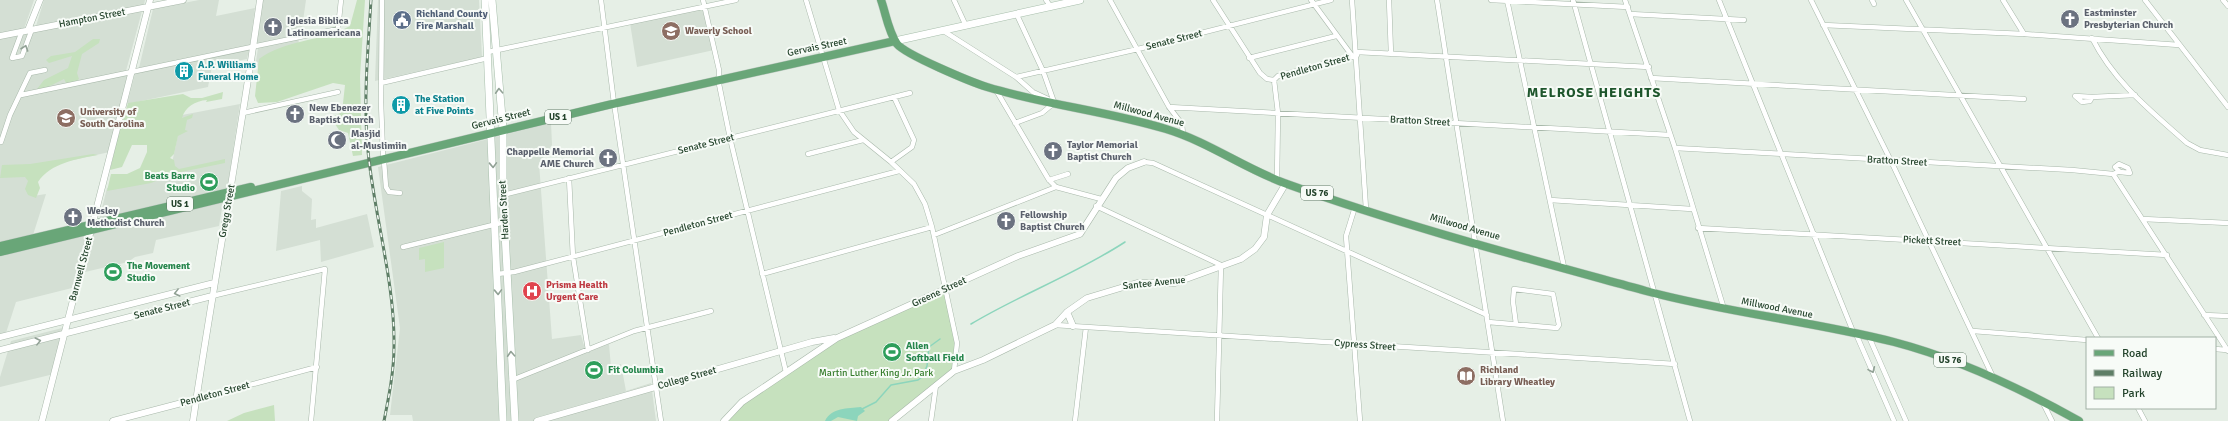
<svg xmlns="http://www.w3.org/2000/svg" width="2228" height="421" font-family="Signika,sans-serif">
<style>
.built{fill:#d4dfd4}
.green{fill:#c6e1be}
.water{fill:#8cd5bc}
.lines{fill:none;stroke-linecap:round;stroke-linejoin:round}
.stream{stroke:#8cd5bc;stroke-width:1.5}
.minor-casing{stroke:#a8b8aa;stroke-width:5.5}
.tertiary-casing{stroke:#a8b8aa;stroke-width:7}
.secondary-casing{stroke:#a7beab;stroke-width:8}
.primary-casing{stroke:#c1cac4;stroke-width:9}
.minor{stroke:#fff;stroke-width:4.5}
.tertiary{stroke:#fff;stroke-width:6}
.secondary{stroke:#fff;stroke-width:7}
.primary{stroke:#69a678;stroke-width:8}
.rail-casing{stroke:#5e7e66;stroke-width:3}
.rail{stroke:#f7fbf7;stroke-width:1.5;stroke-dasharray:4.5;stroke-linecap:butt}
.oneway{stroke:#91a195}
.labels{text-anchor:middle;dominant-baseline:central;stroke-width:4;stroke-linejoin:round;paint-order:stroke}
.shield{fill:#f7fbf7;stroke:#637a68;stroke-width:1}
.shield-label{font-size:9px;font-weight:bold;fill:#23432b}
.worship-label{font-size:10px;font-weight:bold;fill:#5b616d;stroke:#f7fbf7;text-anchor:start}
.service-label{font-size:10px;font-weight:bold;fill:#4e5e75;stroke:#f7fbf7;text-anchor:start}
.street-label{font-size:10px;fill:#23432b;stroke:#f7fbf7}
.education-label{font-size:10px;font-weight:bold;fill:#785e54;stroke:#f7fbf7;text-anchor:start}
.culture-label{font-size:10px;font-weight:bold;fill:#0d838f;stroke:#f7fbf7;text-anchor:start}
.leisure-label{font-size:10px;font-weight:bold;fill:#27864d;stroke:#f7fbf7;text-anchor:start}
.health-label{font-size:10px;font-weight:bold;fill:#be3a42;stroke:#f7fbf7;text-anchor:start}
.park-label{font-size:10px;fill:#357c2b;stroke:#f7fbf7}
.district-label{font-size:14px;font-weight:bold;letter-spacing:1px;fill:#1e562c;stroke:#f7fbf7}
</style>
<rect width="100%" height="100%" fill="#e6efe6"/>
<path class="built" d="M0,0H34L24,29L0,33Z
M44,0H145L144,5L36,26Z
M199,0H219L216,16L255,8L250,45L139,68L153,9Z
M263,0H306L301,35L256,45Z
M378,0H479L482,57L375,81Z
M705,7L714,50L637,67L630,23Z
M142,11L126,71H133L114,151L42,167L33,196L46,194L33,235L0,242V36L30,33Z
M299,39L296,60L255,68L258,48Z
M249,50L247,59L212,66L208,87L127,104L135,73Z
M240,104L227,190L99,220L107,188L170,173L182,115Z
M551,123L552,145L539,163L552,339L581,335L586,353L609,344L611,367L621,364L626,391L651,383L656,421H413L412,415H390L400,328L378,167Z
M302,186V191L312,199L311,220L316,219V228L367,214L374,247L321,262L320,240L276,251L281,191Z
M223,202L219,226L138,244L156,240L153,253L135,257L128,262L85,272L89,256H86L93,226Z
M86,235L72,288L16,302L6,333L0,334V255Z
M66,327L54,374L0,387V377L11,341Z"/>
<path class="green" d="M357,0H365L360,77L362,155L353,156L348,133L339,130L331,118L342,112L345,85L333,83L277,102L258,103L255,96L259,59C286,39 321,42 350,26Z
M93,39H100L99,43L82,54L77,73L79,79L75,82L66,83L64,79L42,90L37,89L44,80L68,68L72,56L49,63L46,60L51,56L75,52Z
M223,92L222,99L206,102L207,100C195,101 185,107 182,118L193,114L192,118L187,120L185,130L188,131L178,136L174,154L170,158L174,160L175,166L179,169L225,159V163L176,173L151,183L107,191L111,174H127L140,168L147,152V145H132L122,167L110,170L117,140L128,103L183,94L191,98H202Z
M93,154L98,155C76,159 51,163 38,182L40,188L36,198L28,195L25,189L28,181L25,177L0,178L2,165L30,164Z
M444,242V268L425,272V259L419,260V248Z
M945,290L957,343L954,371L892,421H724L742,402L837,338Z
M274,405L275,421H227L244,413Z"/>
<path class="water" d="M861,407L865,411L858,416L857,421L838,417L831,421H825C832,407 847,409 861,407Z"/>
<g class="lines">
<path class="stream" d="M971,324C1021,294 1076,274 1125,242
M862,409L876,402L891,385L918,380L922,377L927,366L929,347L940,339"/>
<g class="minor-casing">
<path id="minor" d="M382,0L381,102L383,155
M601,0L614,103L661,421
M703,0L719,70V84L730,138L786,372
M806,0L839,110L854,132L891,162L914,184L925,204L932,227L957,343L954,371
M954,0L966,26
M1046,0L1051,7
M1110,0L1169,107L1182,124L1183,134
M1213,0L1260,73L1267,79L1274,80
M1311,0L1353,57
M1352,0L1366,209
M1389,0L1391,54
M1437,0L1503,421
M1491,0L1628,7
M1507,0L1564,267
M1573,0L1690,421
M1625,0L1675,148L1724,309
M1719,0L1854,334
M1811,0L1891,161L1993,377
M1872,0L1874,4
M1906,0L2098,338
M2003,0L2024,34
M2145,0L2228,107
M2223,0L2228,6
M1630,14L1744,20
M1017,15L1043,71L1054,102
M1823,25L2024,34L2179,45
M942,30L1016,77L1033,92L1048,99
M22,31L12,58L22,56L32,29
M2092,38C2114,82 2151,111 2187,143L2200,150L2228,155
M488,52L736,0
M1357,52L1649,67
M1249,58L1336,36
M1016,77L1138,49L1331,0
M1651,78L2024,99
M1274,80L1278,113L1277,180
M1274,80L1278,76L1357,55
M381,83L488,58
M996,90L1049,180L1056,187L1101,199
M21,95L338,29L341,0
M2075,96L2092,97L2090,101L2082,102Z
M2092,97L2135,95
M1169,107L1670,135
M243,113L338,92
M1015,123L1042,113L1054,103
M1,142L10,115L30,73L45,70
M1675,148L2072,170L2113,174L2118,172
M808,154L863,140
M384,161L386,187L389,192L400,193
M891,162L912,147L914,140L894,97
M1144,162L1153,163L1487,315
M2119,164L2128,168L2130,173L2120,172L2115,167Z
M2113,174L2228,351
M569,178L573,257L588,350
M1049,180L1068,174
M503,195L910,93
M1550,200L1692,209
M1096,206L1221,265L1217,421
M1355,207L1346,236L1360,421
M2143,219L2228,223
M1698,228L2167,255
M934,235L1056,187
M403,247L505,222
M497,274L514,272L899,171
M762,274L932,227
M212,296L325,269L311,421
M2204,315L2228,316
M1488,322L1557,328L1559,325L1553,294L1514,289L1513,302L1516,324
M1055,325L1675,364
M1973,331L2087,340
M1856,334L1894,421
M1869,337L1906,421
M2215,349L2227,350
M512,380L634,331L711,311
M197,399L317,367
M2043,403L2052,421
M2138,408L2145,421
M931,421L936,385
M1075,421L1086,327"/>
</g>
<g class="tertiary-casing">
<path id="tertiary" d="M28,30L40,0
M0,36L183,0
M1067,312L1073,326
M0,337L214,283
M0,350L212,296
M42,421L150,0
M113,421L197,399
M193,421C214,280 240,141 260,0
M537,421L812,342L834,338
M724,421L742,402L837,338L1018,256L1080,234L1116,178L1128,168L1144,162
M892,421L954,371L983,360L1055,325L1067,312L1087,298L1137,283H1175L1241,259L1255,249L1264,237L1267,215L1286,183"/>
</g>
<g class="secondary-casing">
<path id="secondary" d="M485,0L503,421
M492,0L503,129V195L515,421
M895,41L1080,0"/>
</g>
<g class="primary-casing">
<path id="primary" d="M881,0C886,14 888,31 897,44C906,55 971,82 987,87C1046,105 1107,111 1166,129C1209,142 1245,169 1287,184C1404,226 1526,258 1646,291C1727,313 1812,321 1894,342C1959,359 2020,388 2079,421
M0,246L251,187
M0,252L608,105L895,41"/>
</g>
<use href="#minor" class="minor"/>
<use href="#tertiary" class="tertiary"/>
<use href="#secondary" class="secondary"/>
<use href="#primary" class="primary"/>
<g class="rail-casing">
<path id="rail" d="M371,0C368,50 363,101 368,151C374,215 395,282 394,346C394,371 389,396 384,421"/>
</g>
<use href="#rail" class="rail"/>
</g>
<defs><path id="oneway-chevron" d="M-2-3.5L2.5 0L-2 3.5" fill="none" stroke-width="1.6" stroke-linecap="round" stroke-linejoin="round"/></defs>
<g class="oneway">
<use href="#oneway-chevron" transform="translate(25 48) rotate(-71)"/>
<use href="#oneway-chevron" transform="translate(499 91) rotate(-93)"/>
<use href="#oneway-chevron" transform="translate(493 165) rotate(88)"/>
<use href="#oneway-chevron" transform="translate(498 292) rotate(88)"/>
<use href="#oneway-chevron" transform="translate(177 293) rotate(166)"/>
<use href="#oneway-chevron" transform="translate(38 341) rotate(-14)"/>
<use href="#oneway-chevron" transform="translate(511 354) rotate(-93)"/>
<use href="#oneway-chevron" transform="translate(1872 370) rotate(66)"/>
</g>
<defs>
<g id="church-disc" transform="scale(1)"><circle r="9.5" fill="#6b7280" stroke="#f7fbf7"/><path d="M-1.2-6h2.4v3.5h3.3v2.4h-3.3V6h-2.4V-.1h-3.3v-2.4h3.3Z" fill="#fff"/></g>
<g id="civic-disc" transform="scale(1)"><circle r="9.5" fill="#5c6f8a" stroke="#f7fbf7"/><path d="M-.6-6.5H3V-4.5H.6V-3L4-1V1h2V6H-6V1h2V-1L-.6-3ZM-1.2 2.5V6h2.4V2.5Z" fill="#fff"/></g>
<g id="school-disc" transform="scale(1)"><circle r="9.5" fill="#8d6e63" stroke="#f7fbf7"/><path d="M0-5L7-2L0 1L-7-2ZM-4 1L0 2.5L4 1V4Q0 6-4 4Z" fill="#fff"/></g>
<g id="building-disc" transform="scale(1)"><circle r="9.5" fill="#0f9aa8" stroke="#f7fbf7"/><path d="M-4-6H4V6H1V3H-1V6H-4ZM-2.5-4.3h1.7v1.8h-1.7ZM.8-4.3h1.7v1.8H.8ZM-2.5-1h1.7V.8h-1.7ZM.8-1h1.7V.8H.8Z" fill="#fff"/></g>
<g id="university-disc" transform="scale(1)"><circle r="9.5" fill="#8d6e63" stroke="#f7fbf7"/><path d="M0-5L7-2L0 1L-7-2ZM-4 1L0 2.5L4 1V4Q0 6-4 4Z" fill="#fff"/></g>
<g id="mosque-disc" transform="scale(1)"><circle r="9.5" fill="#6b7280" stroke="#f7fbf7"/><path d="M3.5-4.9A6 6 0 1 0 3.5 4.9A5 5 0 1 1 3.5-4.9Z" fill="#fff"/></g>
<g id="stadium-disc" transform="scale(1)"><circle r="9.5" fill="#2e9e5b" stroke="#f7fbf7"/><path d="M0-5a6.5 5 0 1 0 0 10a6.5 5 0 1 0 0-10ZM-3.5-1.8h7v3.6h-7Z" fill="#fff"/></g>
<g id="hospital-disc" transform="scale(1)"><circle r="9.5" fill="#e0444e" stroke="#f7fbf7"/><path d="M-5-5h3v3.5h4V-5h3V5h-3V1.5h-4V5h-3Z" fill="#fff"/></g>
<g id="library-disc" transform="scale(1)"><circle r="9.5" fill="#8d6e63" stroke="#f7fbf7"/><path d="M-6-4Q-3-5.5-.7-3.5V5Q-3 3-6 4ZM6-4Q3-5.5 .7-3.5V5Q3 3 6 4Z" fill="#fff"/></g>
</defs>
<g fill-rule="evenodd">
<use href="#church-disc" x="2070" y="19"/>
<use href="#civic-disc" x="402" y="20"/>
<use href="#church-disc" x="273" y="27"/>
<use href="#school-disc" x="671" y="31"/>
<use href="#building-disc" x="184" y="71"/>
<use href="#building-disc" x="401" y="105"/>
<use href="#church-disc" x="295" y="114"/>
<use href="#university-disc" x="66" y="118"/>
<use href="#mosque-disc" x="337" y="140"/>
<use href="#church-disc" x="1053" y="151"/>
<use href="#church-disc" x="608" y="158"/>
<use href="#stadium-disc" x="209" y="182"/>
<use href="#church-disc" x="73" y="217"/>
<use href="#church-disc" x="1006" y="221"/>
<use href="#stadium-disc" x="113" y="272"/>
<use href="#hospital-disc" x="532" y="291"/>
<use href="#stadium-disc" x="892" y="352"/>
<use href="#stadium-disc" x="594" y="370"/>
<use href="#library-disc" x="1466" y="376"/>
</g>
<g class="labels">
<g class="shield">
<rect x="545" y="110" width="26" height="14" rx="3"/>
<rect x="1301" y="186" width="32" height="14" rx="3"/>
<rect x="167" y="197" width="26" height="14" rx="3"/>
<rect x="1934" y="353" width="32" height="14" rx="3"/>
</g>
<g class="shield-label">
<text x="558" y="117">US 1</text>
<text x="1317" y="193">US 76</text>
<text x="180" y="204">US 1</text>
<text x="1950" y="360">US 76</text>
</g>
<g class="worship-label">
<text x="2084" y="13">Eastminster<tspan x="2084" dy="12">Presbyterian Church</tspan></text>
<text x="287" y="21">Iglesia Biblica<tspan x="287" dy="12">Latinoamericana</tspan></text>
<text x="309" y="108">New Ebenezer<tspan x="309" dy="12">Baptist Church</tspan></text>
<text x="351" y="134">Masjid<tspan x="351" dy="12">al-Muslimiin</tspan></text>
<text x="1067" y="145">Taylor Memorial<tspan x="1067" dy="12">Baptist Church</tspan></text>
<text x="594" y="152" text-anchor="end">Chappelle Memorial<tspan x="594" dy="12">AME Church</tspan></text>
<text x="87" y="211">Wesley<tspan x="87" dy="12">Methodist Church</tspan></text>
<text x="1020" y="215">Fellowship<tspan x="1020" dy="12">Baptist Church</tspan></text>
</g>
<g class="service-label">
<text x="416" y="14">Richland County<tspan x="416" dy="12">Fire Marshall</tspan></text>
</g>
<g class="street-label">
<text transform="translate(92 18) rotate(-11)">Hampton Street</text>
<text transform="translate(1174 40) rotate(-14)">Senate Street</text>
<text transform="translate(817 47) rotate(-12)">Gervais Street</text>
<text transform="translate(1315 67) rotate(-16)">Pendleton Street</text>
<text transform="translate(1149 114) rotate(15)">Millwood Avenue</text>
<text transform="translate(501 119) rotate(-14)">Gervais Street</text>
<text transform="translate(1420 121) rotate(3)">Bratton Street</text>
<text transform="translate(706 144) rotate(-14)">Senate Street</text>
<text transform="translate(1897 161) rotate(3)">Bratton Street</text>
<text transform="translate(504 210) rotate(-93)">Harden Street</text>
<text transform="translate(227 211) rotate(-80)">Gregg Street</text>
<text transform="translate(698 224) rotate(-15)">Pendleton Street</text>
<text transform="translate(1465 227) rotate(16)">Millwood Avenue</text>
<text transform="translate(1932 241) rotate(3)">Pickett Street</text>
<text transform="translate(81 269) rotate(-75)">Barnwell Street</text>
<text transform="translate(1154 283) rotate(-6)">Santee Avenue</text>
<text transform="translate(939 292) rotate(-25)">Greene Street</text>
<text transform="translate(1777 308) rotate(11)">Millwood Avenue</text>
<text transform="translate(162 309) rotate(-14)">Senate Street</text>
<text transform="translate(1365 345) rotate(4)">Cypress Street</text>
<text transform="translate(687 378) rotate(-16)">College Street</text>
<text transform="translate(215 394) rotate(-15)">Pendleton Street</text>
</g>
<g class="education-label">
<text x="685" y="31">Waverly School</text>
<text x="80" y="112">University of<tspan x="80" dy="12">South Carolina</tspan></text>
<text x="1480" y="370">Richland<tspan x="1480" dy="12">Library Wheatley</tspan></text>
</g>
<g class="culture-label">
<text x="198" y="65">A.P. Williams<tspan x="198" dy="12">Funeral Home</tspan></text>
<text x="415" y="99">The Station<tspan x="415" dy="12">at Five Points</tspan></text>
</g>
<g class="leisure-label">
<text x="195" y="176" text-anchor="end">Beats Barre<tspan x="195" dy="12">Studio</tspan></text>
<text x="127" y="266">The Movement<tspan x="127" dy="12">Studio</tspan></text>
<text x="906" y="346">Allen<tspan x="906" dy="12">Softball Field</tspan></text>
<text x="608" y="370">Fit Columbia</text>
</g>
<g class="health-label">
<text x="546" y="285">Prisma Health<tspan x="546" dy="12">Urgent Care</tspan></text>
</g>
<g class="park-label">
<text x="876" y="373">Martin Luther King Jr. Park</text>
</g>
<g class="district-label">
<text x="1594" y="92">MELROSE HEIGHTS</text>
</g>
</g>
<rect x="2086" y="337" width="130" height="72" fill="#f7fbf7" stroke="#a2b1a5"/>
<rect x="2094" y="350" width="20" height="6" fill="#69a678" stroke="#a2b1a5"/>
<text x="2122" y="357" font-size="12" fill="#23432b">Road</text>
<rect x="2094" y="370" width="20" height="6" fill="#5e7e66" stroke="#a2b1a5"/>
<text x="2122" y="377" font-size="12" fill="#23432b">Railway</text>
<rect x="2094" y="387" width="20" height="12" fill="#c6e1be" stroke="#a2b1a5"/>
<text x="2122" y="397" font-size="12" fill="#23432b">Park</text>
</svg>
